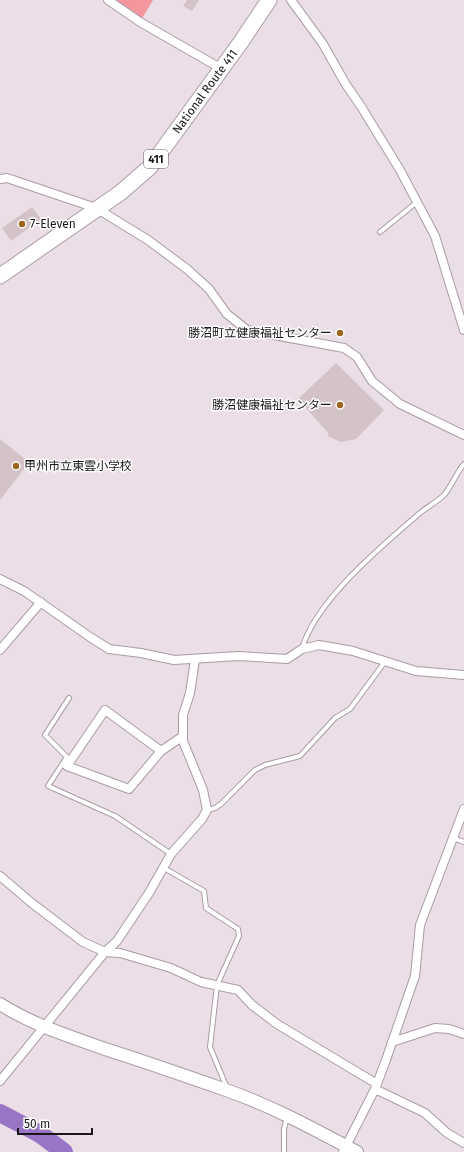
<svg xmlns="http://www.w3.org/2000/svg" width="464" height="1152" font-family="'Fira Sans','Noto Sans JP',sans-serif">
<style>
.green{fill:#f3969d}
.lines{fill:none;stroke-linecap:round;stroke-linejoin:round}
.river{stroke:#9975c5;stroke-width:18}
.building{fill:#d3c3c7}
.lane-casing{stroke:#a99ca4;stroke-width:6}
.street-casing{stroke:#a99ca4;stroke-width:10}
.secondary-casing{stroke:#a99ca4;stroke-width:14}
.highway-casing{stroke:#a99ca4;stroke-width:17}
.lane{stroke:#fff;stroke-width:4}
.street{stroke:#fff;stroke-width:8}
.secondary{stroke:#fff;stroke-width:12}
.highway{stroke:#fff;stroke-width:15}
.poi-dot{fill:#9c671f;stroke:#fff;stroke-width:1.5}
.labels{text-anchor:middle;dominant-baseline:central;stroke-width:3;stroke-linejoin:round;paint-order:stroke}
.shield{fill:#fff;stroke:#5f5c5e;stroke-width:1}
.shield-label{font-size:11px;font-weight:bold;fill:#1b1619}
.street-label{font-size:12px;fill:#1b1619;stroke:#fff}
.poi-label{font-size:12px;fill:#1b1619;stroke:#fff;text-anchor:start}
</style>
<rect width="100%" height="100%" fill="#ecdee7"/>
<path class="green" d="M108,0H153L140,22Z"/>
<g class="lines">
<path class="river" d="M0,1113L40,1134L64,1152"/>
</g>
<path class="building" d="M187,0H199L192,11L183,6Z
M32,207L41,219L11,241L2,228Z
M336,363L384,410L356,439L341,442L327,436L329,434L298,399Z
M0,439L25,459L23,460L28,464L0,500Z"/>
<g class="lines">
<g class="lane-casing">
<path id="lane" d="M380,232L417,202
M302,649C315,601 382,546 420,513C427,507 437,502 444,495C452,486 456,473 464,464
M69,698L45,735L67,757L48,786L115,816L171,854
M207,810L215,808L221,804L255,770L265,765L300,756L335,718L350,709L384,663
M453,838L464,842
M164,868L204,891L206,908L238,929L239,936L217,985L210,1047L227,1088
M284,1152V1129L287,1117"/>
</g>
<g class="street-casing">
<path id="street" d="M108,0L140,22L222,69
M291,0L323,44L345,83L362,108L400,170L435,236L464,330
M0,179L7,178L96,208L148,240L187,269L209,289L227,314L247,330L344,348L357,357L372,381L400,404L464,435
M0,579L24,591L90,637L109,649L141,653L174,660L238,656L287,659L302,649L319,645L353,651L416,671L464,675
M0,650L41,602
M161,751L105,710L67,766L129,789L161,751L183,736
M0,876L33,904L83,942L105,952L120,953L171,968L201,982L238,990L252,1005L277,1024L377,1084
M392,1042L435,1028L449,1029L464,1034
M0,1081L105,952L117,941L149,893L171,854L202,819L207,810L203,790L183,741V715L190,693L195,660
M375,1089L425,1113L447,1133L464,1143
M343,1152L375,1089L386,1060L415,976L420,925L464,809"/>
</g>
<g class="secondary-casing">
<path id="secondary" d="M0,1004C33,1025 69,1036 105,1049C146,1062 186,1076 226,1090C272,1106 314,1129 357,1152"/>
</g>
<g class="highway-casing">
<g id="highway">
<path id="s1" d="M0,276L120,193L150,167L241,42L269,0"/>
</g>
</g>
<use href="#lane" class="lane"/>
<use href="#street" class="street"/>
<use href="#secondary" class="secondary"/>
<use href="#highway" class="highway"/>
</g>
<g class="poi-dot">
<circle cx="22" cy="224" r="4"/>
<circle cx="340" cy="333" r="4"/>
<circle cx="340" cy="405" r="4"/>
<circle cx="16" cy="466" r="4"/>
</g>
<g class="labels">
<rect class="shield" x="144" y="150" width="24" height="18" rx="3"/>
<g class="shield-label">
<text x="156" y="159">411</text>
</g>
<g class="street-label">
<text stroke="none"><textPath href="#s1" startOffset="279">National Route 411</textPath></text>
</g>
<g class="poi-label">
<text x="30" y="224">7-Eleven</text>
<text x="332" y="333" text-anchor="end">勝沼町立健康福祉センター</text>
<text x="332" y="405" text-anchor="end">勝沼健康福祉センター</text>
<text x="24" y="466">甲州市立東雲小学校</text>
</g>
</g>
<path d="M18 1128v6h74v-6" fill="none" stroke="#1b1619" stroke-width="2"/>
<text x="24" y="1128" font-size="12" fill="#1b1619" stroke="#ffffff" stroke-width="3" paint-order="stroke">50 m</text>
</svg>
